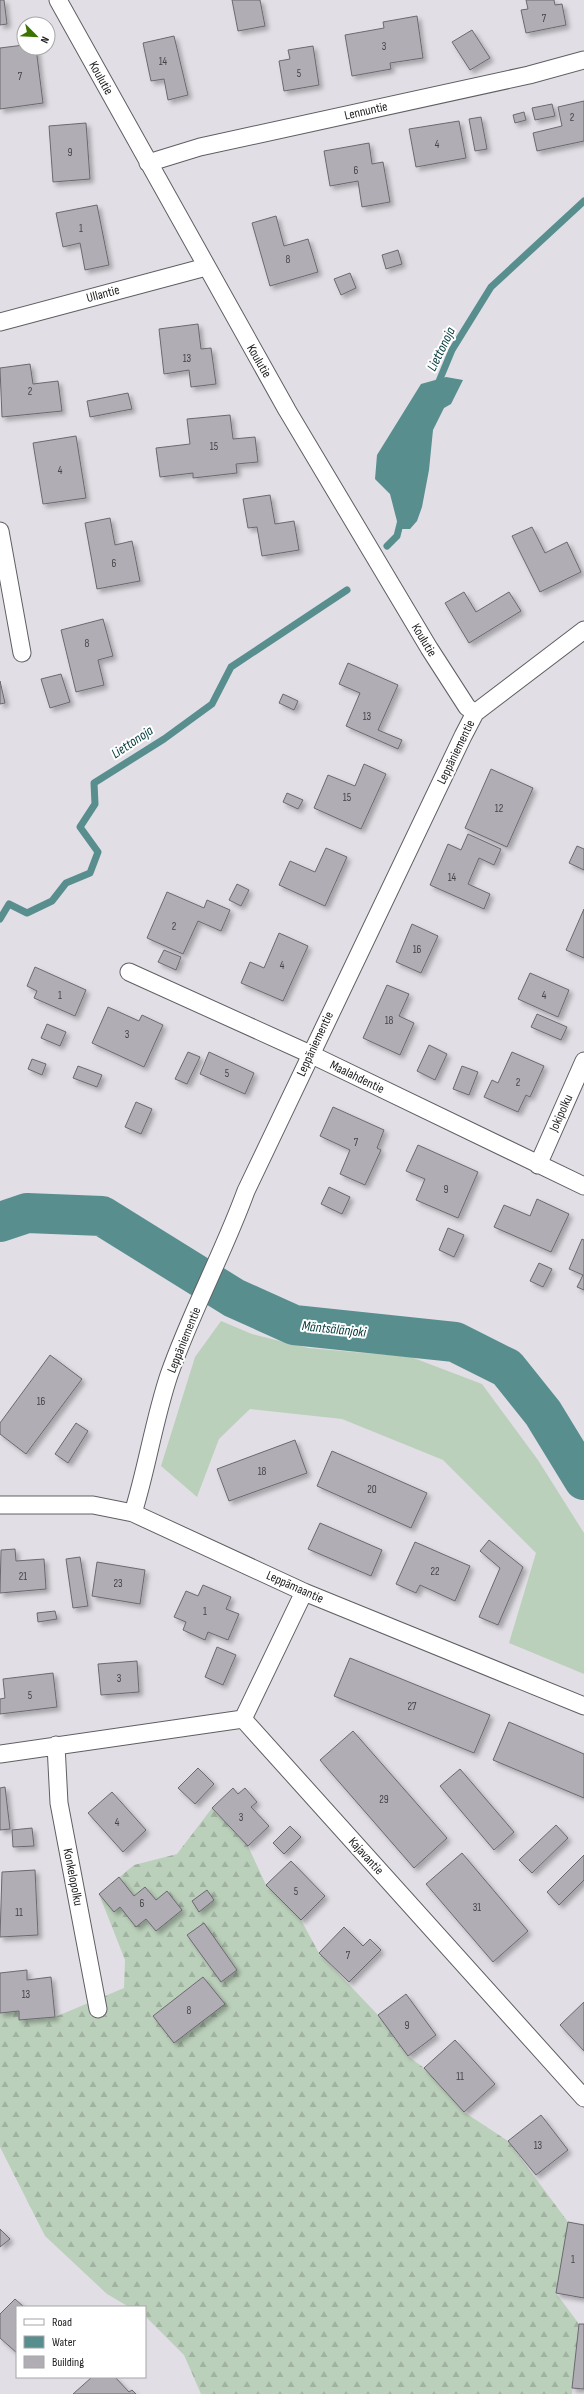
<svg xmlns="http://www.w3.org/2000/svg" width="584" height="2394" font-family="'Sofia Sans Condensed',sans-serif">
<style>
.grass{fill:#bbd0bb}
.forest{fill:url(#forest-firs)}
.water{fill:#588e8e}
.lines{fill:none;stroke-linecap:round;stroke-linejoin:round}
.stream{stroke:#588e8e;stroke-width:7}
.river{stroke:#588e8e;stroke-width:40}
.building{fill:#b0aeb4;stroke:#6b696f;filter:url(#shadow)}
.street-casing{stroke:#605e63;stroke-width:19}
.street{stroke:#fff;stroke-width:17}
.labels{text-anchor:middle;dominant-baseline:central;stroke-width:4;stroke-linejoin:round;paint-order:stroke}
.number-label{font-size:11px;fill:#464447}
.street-label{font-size:13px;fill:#222123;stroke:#fff}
.water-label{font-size:14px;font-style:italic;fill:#033a3b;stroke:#fff}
</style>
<defs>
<pattern id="forest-firs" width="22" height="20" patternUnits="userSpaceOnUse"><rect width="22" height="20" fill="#bbd0bb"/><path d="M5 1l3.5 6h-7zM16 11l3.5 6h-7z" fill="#a0b2a0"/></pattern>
<filter id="shadow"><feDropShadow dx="3.5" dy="3.5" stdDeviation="2" flood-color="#0004"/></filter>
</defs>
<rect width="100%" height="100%" fill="#e1dfe5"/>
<path class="grass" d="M221,1321L252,1334L308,1348L411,1357L482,1384L538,1460L584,1533V1674L509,1643L536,1553L443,1460L342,1419L250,1409L219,1439L197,1497L161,1466L195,1357Z"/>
<path class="forest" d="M212,1808L248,1846L266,1885L301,1920L319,1953L378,2015L408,2056L424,2068L464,2112L508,2141L568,2222L556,2293L579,2324L572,2394H201L184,2355L145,2316V2307H129L107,2294L45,2236L0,2147V2013L19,2011V2019L55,2017L124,1988L125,1960L99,1894L134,1865L177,1854Z"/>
<path class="water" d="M446,377L463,380L451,404L444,408L433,430L429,470L422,507L417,521L410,529H399L390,494L375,479L377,455L421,384Z"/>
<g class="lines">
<path class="stream" d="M437,386L452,350L491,287L584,201
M387,546L397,536L401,520
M0,919L9,904L27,913L52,901L66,883L90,873L98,852L80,827L95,804L94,783L164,739L212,704L231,667L347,590"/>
<path class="river" d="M0,1222L27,1213L102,1216L234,1298L294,1325L455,1342L507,1368L543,1413L584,1480"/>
</g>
<path class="building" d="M0,0H4L7,24L0,25Z
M232,0H260L265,26L238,31Z
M526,0H554L555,5L562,4L566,25L526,33L521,10L528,9Z
M417,16L423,58L390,63L391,69L352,76L345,35L384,28L383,22Z
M472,30L490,58L470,70L452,42Z
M174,36L188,95L168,100L164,79L151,81L143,43Z
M24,45V48H36L43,103L0,109V48Z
M313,46L319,85L284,91L279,61L290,59L288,50Z
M584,101V141L537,151L533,133L562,126L558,107Z
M552,104L555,116L535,120L532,108Z
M524,112L526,120L515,123L513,115Z
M481,117L487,149L475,151L469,119Z
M459,121L466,158L416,167L409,129Z
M86,123L90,179L53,182L49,126Z
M369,143L372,164L383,162L390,202L362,207L358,181L330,186L324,151Z
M97,205L109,265L85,270L80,243L63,247L56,213Z
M276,216L284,246L308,239L318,272L270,286L252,223Z
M398,250L402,264L386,269L382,255Z
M350,273L356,288L341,295L334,279Z
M198,324L201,349L211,348L216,384L191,387L189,370L164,374L159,329Z
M30,364L33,384L58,381L62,411L2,417L0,368Z
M128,393L132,409L90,417L87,401Z
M230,415L233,439L255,437L258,462L236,464L237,473L193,478V473L160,477L156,448L190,444L187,419Z
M76,436L86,498L43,504L33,443Z
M270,495L275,524L294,521L299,550L262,556L257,527L248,528L243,499Z
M110,518L115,545L132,541L140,581L97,589L85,523Z
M532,527L545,553L567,542L581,572L540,592L512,536Z
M464,592L476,612L509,592L521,611L469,643L445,603Z
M103,619L113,656L98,660L104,685L76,692L61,630Z
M348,663L398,685L378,730L402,740L398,749L346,726L360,693L339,684Z
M61,674L70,702L50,708L41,679Z
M0,681L5,703L0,704Z
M283,694L298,701L294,710L279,703Z
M364,764L386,774L361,829L314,808L328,775L355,786Z
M491,769L533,788L507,847L465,828Z
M287,793L303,800L298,809L283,802Z
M468,834L501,849L494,865L479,858L468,884L490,894L484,909L430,885L448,844L461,850Z
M577,846L584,849V870L569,863Z
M326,848L347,857L325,906L279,885L290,861L315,872Z
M237,884L249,890L241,906L229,900Z
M167,892L204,908L207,900L230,910L221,931L198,921L183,954L147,938Z
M584,909V958L566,950Z
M412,924L438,936L421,973L396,962Z
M279,933L308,946L283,1001L241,983L250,962L264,968Z
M164,950L181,957L176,970L158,962Z
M35,967L86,990L75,1016L34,998L37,991L27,986Z
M530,973L569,990L558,1017L518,999Z
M387,985L409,994L399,1016L414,1023L400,1055L363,1038Z
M108,1007L139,1021L142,1015L163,1025L144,1067L92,1043Z
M537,1014L567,1027L561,1040L531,1027Z
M47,1024L66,1032L60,1046L41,1038Z
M429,1045L447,1054L435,1080L417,1071Z
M188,1052L200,1057L187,1084L175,1079Z
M209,1052L254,1073L245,1094L200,1074Z
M512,1052L544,1066L530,1097L526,1095L518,1112L484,1097L492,1080L498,1083Z
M32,1059L46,1064L42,1075L28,1069Z
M78,1066L102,1075L97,1087L73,1078Z
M462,1066L478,1072L469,1095L453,1089Z
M136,1102L152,1109L141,1134L125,1127Z
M333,1107L384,1130L377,1148L381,1150L365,1185L340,1174L350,1150L320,1136Z
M418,1145L478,1172L458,1218L416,1200L425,1179L406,1171Z
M329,1187L350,1197L342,1214L321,1204Z
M537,1199L569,1214L551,1252L494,1227L504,1205L530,1216Z
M448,1228L464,1235L454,1257L439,1250Z
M582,1239L584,1240V1290L577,1287L583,1275L569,1269Z
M539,1263L552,1269L543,1287L530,1281Z
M50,1355L82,1379L26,1454L0,1434V1423Z
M76,1423L88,1431L68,1463L55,1454Z
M295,1440L307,1473L229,1501L217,1469Z
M332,1451L427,1493L411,1528L317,1486Z
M320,1523L382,1550L371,1576L308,1549Z
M489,1540L523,1567L498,1625L479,1617L500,1568L480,1551Z
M415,1542L470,1566L455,1601L420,1585L416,1593L396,1584Z
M15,1549L16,1561L44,1559L46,1589L0,1593L1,1550Z
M80,1557L88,1606L73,1608L66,1559Z
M97,1562L145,1570L140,1604L92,1596Z
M203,1585L231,1597L226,1609L239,1614L228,1640L208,1632L205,1640L183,1630L186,1622L174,1617L186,1591L198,1596Z
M55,1611L57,1619L38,1622L37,1613Z
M217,1647L236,1655L223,1685L205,1677Z
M350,1658L490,1715L474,1753L334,1696Z
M137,1661L139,1692L101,1695L98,1664Z
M53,1673L57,1707L0,1714V1699L5,1698L3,1679Z
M509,1722L584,1754V1798L493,1760Z
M353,1731L447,1838L414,1868L320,1760Z
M198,1768L214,1784L195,1804L178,1788Z
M460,1769L514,1832L494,1850L440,1786Z
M5,1787L10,1829L0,1830V1788Z
M233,1788L238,1794L245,1788L257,1802L251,1807L269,1826L248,1846L212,1808Z
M112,1792L146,1830L123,1852L88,1813Z
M556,1825L568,1838L532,1873L519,1860Z
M290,1826L301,1837L284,1854L273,1843Z
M32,1828L34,1846L13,1847L12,1830Z
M462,1853L528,1931L493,1962L426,1884Z
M584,1855V1880L559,1905L547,1892Z
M291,1861L325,1896L301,1920L266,1885Z
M35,1870L38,1935L0,1937L2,1872Z
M119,1877L134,1896L145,1887L156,1900L167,1891L182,1910L156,1931L146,1919L136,1927L120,1907L114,1912L99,1894Z
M207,1890L214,1900L199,1912L192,1901Z
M204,1923L237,1970L221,1982L187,1935Z
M344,1927L363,1946L370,1939L381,1950L349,1982L319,1953Z
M27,1970V1980L51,1977L55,2017L19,2020V2011L0,2013V1973Z
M203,1977L225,2004L174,2043L153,2016Z
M406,1994L436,2035L408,2056L378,2015Z
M584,2002V2051L560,2025Z
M455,2040L495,2084L464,2112L424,2068Z
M541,2115L568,2150L536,2175L508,2141Z
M568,2222L584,2225V2298L556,2293Z
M0,2229L10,2239L0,2247Z
M15,2299L24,2307H17V2353L0,2338V2314Z
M579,2324H584V2389L572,2388Z
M92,2377H115L129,2392L132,2390L136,2394H73Z"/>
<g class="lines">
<g class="street-casing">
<path id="street" d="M58,0L287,410L429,648L467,707L475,713
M148,163L200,147L529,75L584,60
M0,322L206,267
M0,531L22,653
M129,972L310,1054L584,1186
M538,1165L584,1061
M0,1505H93L133,1513L304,1592L584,1706
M133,1513C147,1468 154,1420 169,1375C191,1312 223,1254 246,1191L463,736L475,713L584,630
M304,1592L243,1719L584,2098
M56,1745L59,1803L98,2009
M0,1754L243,1719"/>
</g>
<use href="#street" class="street"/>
</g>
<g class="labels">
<g class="number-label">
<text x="544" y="18">7</text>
<text x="384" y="46">3</text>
<text x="163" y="61">14</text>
<text x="299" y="73">5</text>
<text x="20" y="76">7</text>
<text x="572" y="117">2</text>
<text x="437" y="144">4</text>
<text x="70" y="152">9</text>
<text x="356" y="170">6</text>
<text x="81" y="228">1</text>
<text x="288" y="259">8</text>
<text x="187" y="358">13</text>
<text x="30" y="391">2</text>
<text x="214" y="446">15</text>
<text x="60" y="470">4</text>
<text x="114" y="563">6</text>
<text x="87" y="643">8</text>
<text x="367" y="716">13</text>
<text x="347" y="797">15</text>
<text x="499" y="808">12</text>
<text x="452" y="877">14</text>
<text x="174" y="926">2</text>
<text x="417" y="949">16</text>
<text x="282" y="965">4</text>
<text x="60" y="995">1</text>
<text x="544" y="995">4</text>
<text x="389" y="1020">18</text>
<text x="127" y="1034">3</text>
<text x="227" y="1073">5</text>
<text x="518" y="1082">2</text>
<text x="356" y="1142">7</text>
<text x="446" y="1189">9</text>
<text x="41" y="1401">16</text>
<text x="262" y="1471">18</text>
<text x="372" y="1489">20</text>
<text x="435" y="1571">22</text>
<text x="23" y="1576">21</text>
<text x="118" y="1583">23</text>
<text x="205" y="1611">1</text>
<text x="119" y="1678">3</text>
<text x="30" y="1695">5</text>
<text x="412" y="1706">27</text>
<text x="384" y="1799">29</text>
<text x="241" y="1817">3</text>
<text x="117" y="1822">4</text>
<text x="296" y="1891">5</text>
<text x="142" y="1903">6</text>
<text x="477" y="1907">31</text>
<text x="19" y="1912">11</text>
<text x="348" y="1955">7</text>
<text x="26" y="1994">13</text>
<text x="189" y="2010">8</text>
<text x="407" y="2025">9</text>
<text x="460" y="2076">11</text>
<text x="538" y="2145">13</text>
<text x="573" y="2259">1</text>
</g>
<g class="street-label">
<text transform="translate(101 78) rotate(61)">Koulutie</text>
<text transform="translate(366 111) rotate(-13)">Lennuntie</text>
<text transform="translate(103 294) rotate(-15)">Ullantie</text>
<text transform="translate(259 361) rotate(60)">Koulutie</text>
<text transform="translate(424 640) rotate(59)">Koulutie</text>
<text transform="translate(456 752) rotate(-64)">Leppäniementie</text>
<text transform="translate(315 1044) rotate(-65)">Leppäniementie</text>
<text transform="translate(357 1077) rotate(26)">Maalahdentie</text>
<text transform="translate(561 1113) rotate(-66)">Jokipolku</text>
<text transform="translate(184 1340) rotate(-68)">Leppäniementie</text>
<text transform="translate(295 1587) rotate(24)">Leppämaantie</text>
<text transform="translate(366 1856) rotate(48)">Kajavantie</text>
<text transform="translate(73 1877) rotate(79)">Konkelopolku</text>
</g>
<g class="water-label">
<text transform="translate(441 349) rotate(-64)">Liettonoja</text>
<text transform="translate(132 742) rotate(-34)">Liettonoja</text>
<text transform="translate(334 1329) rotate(6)">Mäntsälänjoki</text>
</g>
</g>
<rect x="16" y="2306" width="130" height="72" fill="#ffffff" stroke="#a7a6a7"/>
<rect x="24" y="2319" width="20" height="6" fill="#ffffff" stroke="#a7a6a7"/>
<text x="52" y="2326" font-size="12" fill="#222123">Road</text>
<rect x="24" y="2336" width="20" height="12" fill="#588e8e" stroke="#a7a6a7"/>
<text x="52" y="2346" font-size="12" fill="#222123">Water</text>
<rect x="24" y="2356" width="20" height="12" fill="#b0aeb4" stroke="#a7a6a7"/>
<text x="52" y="2366" font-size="12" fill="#222123">Building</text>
<g transform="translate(36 36) rotate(114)"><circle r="19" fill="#ffffff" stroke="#a7a6a7"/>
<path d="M0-3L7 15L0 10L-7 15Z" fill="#3b7301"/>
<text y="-6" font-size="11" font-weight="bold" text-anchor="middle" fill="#222123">N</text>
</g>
</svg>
